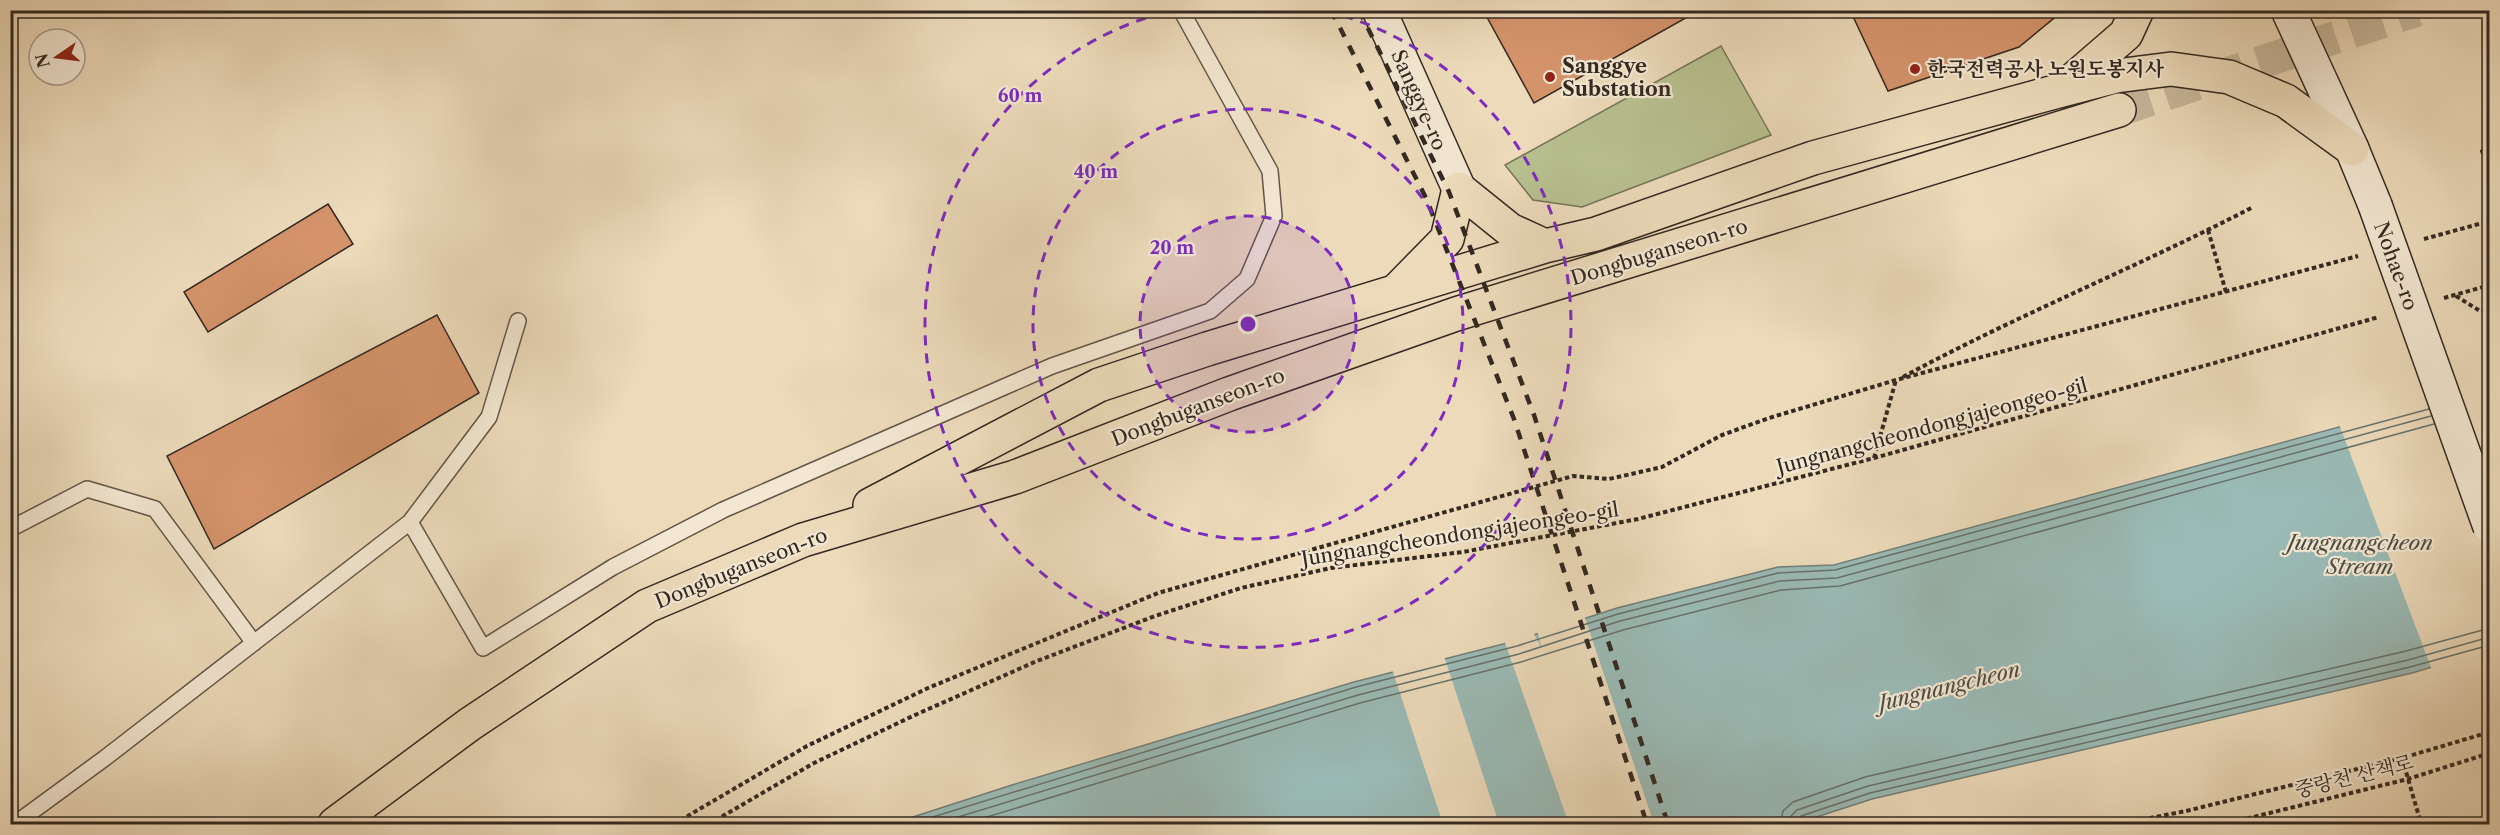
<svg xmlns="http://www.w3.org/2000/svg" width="2500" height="835" font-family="'Libre Caslon Text','Noto Serif KR',serif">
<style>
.green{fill:#b8c090;stroke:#767458;stroke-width:1.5}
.water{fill:#9abab5;stroke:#718079;stroke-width:1.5}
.pier{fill:#ecdaba}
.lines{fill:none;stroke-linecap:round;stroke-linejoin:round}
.shore{stroke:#66726a;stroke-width:1.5}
.building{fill:#d4936b;stroke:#332920;stroke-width:1.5}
.highway-tunnel{stroke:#c7b79b;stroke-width:33;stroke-dasharray:33 16;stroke-linecap:butt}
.lane-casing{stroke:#615546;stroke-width:18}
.secondary-casing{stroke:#332920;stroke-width:36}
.highway-casing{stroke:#332920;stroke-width:36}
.path{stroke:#332920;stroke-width:4;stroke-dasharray:4.5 3;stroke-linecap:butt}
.lane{stroke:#f3e7d2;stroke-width:15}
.secondary{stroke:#f3e7d2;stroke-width:33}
.highway{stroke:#ecdaba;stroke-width:33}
.rail{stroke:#332920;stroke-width:4.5;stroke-dasharray:10 10;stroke-linecap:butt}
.secondary-bridge-casing{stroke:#332920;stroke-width:36;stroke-linecap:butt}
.secondary-bridge{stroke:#f3e7d2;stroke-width:33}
.ring{fill:none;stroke:#7b2cbf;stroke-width:3;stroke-dasharray:10 8}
.poi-dot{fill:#8f2418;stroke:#f3e7d2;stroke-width:2}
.labels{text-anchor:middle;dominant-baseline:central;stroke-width:4.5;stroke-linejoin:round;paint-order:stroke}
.poi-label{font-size:20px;font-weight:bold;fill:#332920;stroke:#f3e7d2;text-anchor:start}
.street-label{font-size:20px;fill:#332920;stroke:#f3e7d2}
.water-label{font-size:21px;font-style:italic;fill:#4d4d45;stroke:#f3e7d2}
.centre{fill:#7b2cbf;stroke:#f3e7d2;stroke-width:3}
.ring-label{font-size:18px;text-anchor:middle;font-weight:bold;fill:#7b2cbf;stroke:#f3e7d2;stroke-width:4.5;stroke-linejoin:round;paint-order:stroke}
</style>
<rect width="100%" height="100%" fill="#ecdaba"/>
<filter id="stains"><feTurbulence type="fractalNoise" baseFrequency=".00333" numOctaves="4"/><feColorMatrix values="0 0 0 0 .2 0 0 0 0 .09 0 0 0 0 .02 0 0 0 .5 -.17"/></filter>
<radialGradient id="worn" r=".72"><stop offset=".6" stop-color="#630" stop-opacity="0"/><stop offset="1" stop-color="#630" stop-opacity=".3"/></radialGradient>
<path class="green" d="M1721,46L1771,135L1582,207L1533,200L1505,165Z"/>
<path class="water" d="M2489,386V650L2412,673L1872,799L1795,824H891L1012,785L1354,682L1515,641L1617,608L1778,567L1834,565Z"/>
<path class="pier" d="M2490,383V653L2432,670L2339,424Z
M1584,615L1654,824H1569L1504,640L1533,632L1542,649L1537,630Z
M1444,656L1499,824H1443L1392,669Z"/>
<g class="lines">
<path class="shore" d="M910,824L1356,687L1517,646L1618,614L1778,573L1835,570L2429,409
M935,824L1358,695L1519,654L1620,621L1780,581L1837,578L2431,416
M964,824L1360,703L1521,662L1623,630L1781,590L1840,586L2434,424
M1780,824L1783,811L1793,802L1865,777L2406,651L2490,628
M1789,824L1791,816L1797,810L1868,786L2408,660L2490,637
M1797,824V819L1801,816L1870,793L2410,667L2490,645"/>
</g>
<path class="building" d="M1483,10H1700L1534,103Z
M1850,10H2064L2019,47L1888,91Z
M328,204L353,244L208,332L184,292Z
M437,315L479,393L214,549L167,456Z"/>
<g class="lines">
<path class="highway-tunnel" d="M2119,110L2417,10"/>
<g class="lane-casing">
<path id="lane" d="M410,522L483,648L613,567L723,510L1052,366L1210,311L1247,279L1274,216L1270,171L1181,10
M10,529L87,489L155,509L254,643
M15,824L105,758L410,522L489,417L518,321"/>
</g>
<g class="secondary-casing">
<path id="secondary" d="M1379,10L1459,189
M2288,10L2352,149L2375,205"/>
</g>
<g class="highway-casing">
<path id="highway" d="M2067,85L2126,34L2137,10
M1397,290L1447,239L1459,189L1510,230L1545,246
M870,505L1099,385L1207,349L1545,246L1596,234L1813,158L2062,90L2116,76L2171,69L2229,77L2286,101L2352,149
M335,824L470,724L647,606L803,540L1015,477L1229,394L1456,314L2119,110"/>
</g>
<path class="path" d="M2490,148L2482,151L2490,169
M2208,230L2226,292
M2424,239L2490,221
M2456,296L2480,311L2490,309
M2444,298L2490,285
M1903,377C2017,315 2138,267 2253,207
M1874,458L1896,380
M2402,758L2420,820
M674,824L807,746L928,688L1158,593L1573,476L1609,479L1662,467L1722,435L1769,418L1896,380L2358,256
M709,824L814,763L915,715L1037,661L1155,616L1241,588L1331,568L1463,552L1638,519L1874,458L2379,317
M2120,824L2186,811L2402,758L2490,732
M2225,824L2408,779L2490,753"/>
<use href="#lane" class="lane"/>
<use href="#secondary" class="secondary"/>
<use href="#highway" class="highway"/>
<path class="rail" d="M1331,10L1426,198L1514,419L1647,824
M1359,10L1449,192L1534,415L1668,824"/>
<g class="secondary-bridge-casing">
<path id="secondary-bridge" d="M2375,205L2490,527"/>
</g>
<use href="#secondary-bridge" class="secondary-bridge"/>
</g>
<circle cx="1248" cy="324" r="108" fill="#7b2cbf" fill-opacity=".12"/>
<g class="ring">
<circle cx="1248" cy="324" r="108"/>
<circle cx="1248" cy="324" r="215"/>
<path d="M1326 11A323 323 0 1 1 1170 11"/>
</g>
<g class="poi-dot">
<circle cx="1915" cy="69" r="6"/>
<circle cx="1550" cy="77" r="6"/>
</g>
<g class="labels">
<g class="poi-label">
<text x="1562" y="66">Sanggye<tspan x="1562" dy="23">Substation</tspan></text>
<text x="1927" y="69">한국전력공사 노원도봉지사</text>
</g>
<g class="street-label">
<text transform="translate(1419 100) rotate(66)">Sanggye-ro</text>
<text transform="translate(1659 252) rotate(-17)">Dongbuganseon-ro</text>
<text transform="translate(2396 266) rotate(70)">Nohae-ro</text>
<text transform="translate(1198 407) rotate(-21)">Dongbuganseon-ro</text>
<text transform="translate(1932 426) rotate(-15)">Jungnangcheondongjajeongeo-gil</text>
<text transform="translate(1460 534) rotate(-9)">Jungnangcheondongjajeongeo-gil</text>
<text transform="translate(741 568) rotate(-22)">Dongbuganseon-ro</text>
<text transform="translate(2354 776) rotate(-14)">중랑천 산책로</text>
</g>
<g class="water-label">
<text x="2360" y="542">Jungnangcheon<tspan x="2360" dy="24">Stream</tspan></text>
<text transform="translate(1949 686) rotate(-14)">Jungnangcheon</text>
</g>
</g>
<circle cx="1248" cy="324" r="9" class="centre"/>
<g class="ring-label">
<text x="1020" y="102">60 m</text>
<text x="1096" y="178">40 m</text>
<text x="1172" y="254">20 m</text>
</g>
<rect width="2500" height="835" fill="none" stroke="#ecdaba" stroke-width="36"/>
<rect x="12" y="12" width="2476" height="811" fill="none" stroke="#332920" stroke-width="3"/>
<rect x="18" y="18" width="2464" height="799" fill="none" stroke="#332920" stroke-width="1.5"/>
<g transform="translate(57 57) rotate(256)"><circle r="28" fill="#f3e7d2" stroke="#a69b8b" stroke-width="1.5"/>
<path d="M0-4.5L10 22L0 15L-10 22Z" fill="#8f2418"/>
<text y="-9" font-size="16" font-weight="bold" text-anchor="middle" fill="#332920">N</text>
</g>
<rect width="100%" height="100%" filter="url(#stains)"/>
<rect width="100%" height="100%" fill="url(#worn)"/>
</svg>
